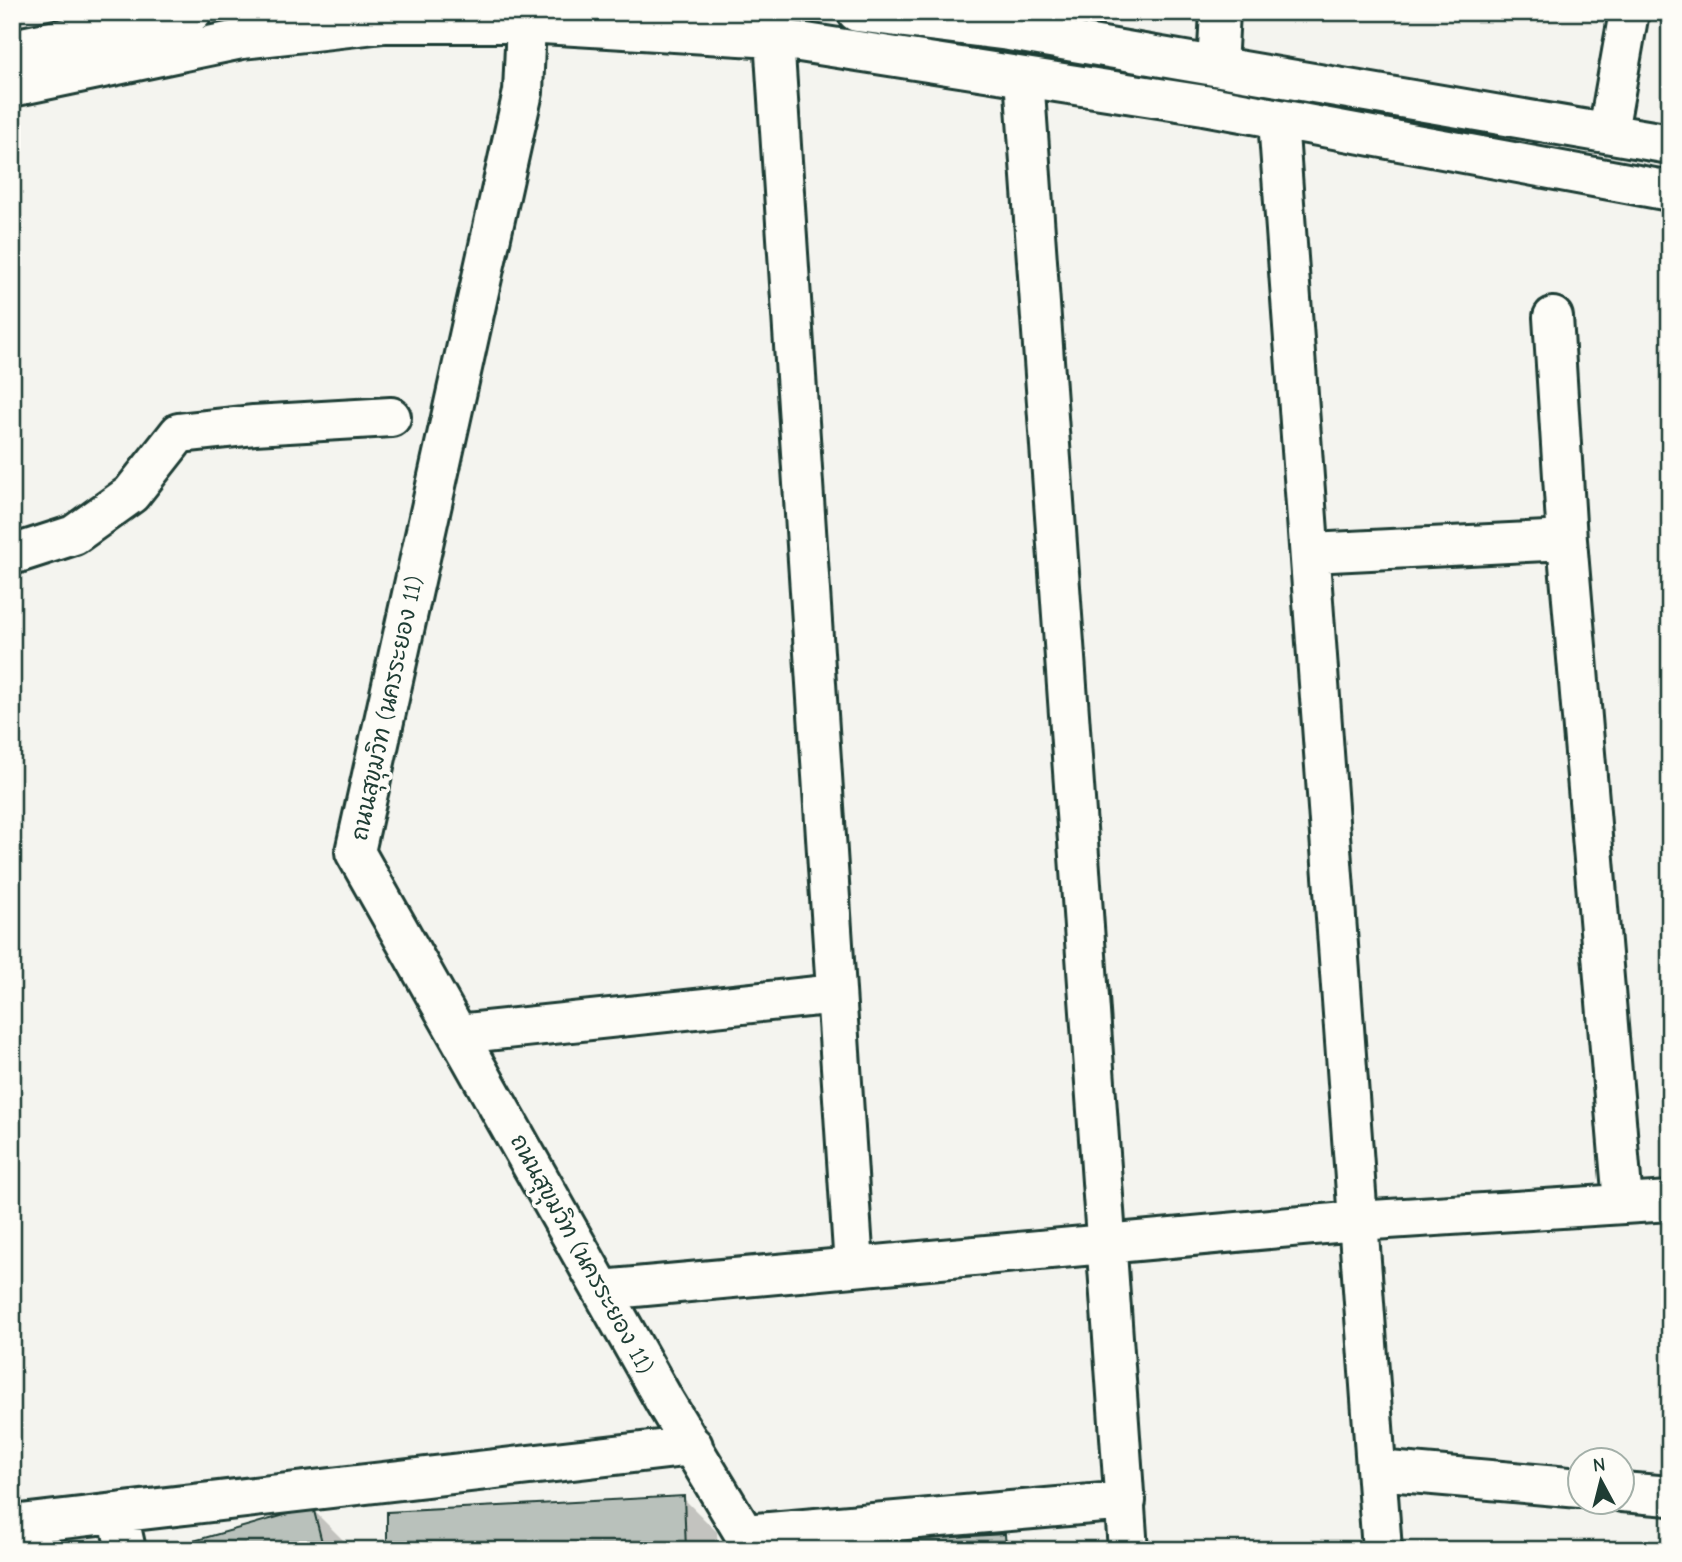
<svg xmlns="http://www.w3.org/2000/svg" width="1682" height="1562" font-family="'Comic Neue','Playpen Sans Thai',sans-serif">
<style>
.shadow{fill:#0003}
.building{fill:#b9c1bb;stroke:#1f3d34;stroke-width:2}
.lines{fill:none;stroke-linecap:round;stroke-linejoin:round}
.minor-casing{stroke:#1f3d34;stroke-width:44}
.minor{stroke:#fdfcf7;stroke-width:38}
.labels{text-anchor:middle;dominant-baseline:central;stroke-width:7;stroke-linejoin:round;paint-order:stroke}
.street-label{font-size:23px;fill:#1f3d34;stroke:#fdfcf7}
</style>
<rect width="100%" height="100%" fill="#f4f4ef"/>
<filter id="ink" filterUnits="userSpaceOnUse"><feTurbulence type="fractalNoise" baseFrequency=".0143" numOctaves="2"/><feDisplacementMap in="SourceGraphic" scale="14" xChannelSelector="R" yChannelSelector="G"/><feConvolveMatrix kernelMatrix="1 2 1 2 8 2 1 2 1" color-interpolation-filters="sRGB"/></filter>
<g filter="url(#ink)">
<path class="shadow" d="M683,1498L717,1532L718,1550H389Z
M312,1509L346,1543L348,1550L172,1549Z
M1004,1536L1018,1550H820Z"/>
<path class="building" d="M684,1496L686,1550H387V1512Z
M313,1507L324,1550L169,1548Z
M1005,1534L1006,1550H818V1545Z"/>
<g class="lines">
<g class="minor-casing">
<path id="minor" d="M857,12L1009,31L1670,144
M526,23L523,92L355,852L665,1402L754,1550
M774,38L854,1267
M12,49L192,12
M1217,66L1220,12
M1024,77L1128,1550
M12,87L242,39L384,23H526L774,38L1204,105L1670,191
M1278,120L1382,1550
M1608,132L1629,12
M1553,317L1567,540L1623,1203
M1311,553L1567,540
M12,555L74,535L131,494L179,433L254,425L391,417
M458,1034L836,994
M602,1290L1357,1221L1670,1201
M1377,1470L1580,1488
M1622,1492L1670,1496
M118,1513L126,1550
M12,1525L693,1446
M745,1534L1126,1501"/>
</g>
<use href="#minor" class="minor"/>
</g>
</g>
<g class="labels">
<g class="street-label">
<text transform="translate(387 708) rotate(-78)">ถนนสุขุมวิท (นครระยอง 11)</text>
<text transform="translate(582 1254) rotate(61)">ถนนสุขุมวิท (นครระยอง 11)</text>
</g>
</g>
<rect width="1682" height="1562" fill="none" stroke="#fdfcf7" stroke-width="42"/>
<rect x="21" y="21" width="1640" height="1520" fill="none" stroke="#1f3d34" stroke-width="2.5" filter="url(#ink)"/>
<g transform="translate(1601 1481) rotate(353)"><circle r="33" fill="#fdfcf7" stroke="#a4b0a9" stroke-width="2"/>
<path d="M0-5L12 26L0 18L-12 26Z" fill="#1f3d34"/>
<text y="-10" font-size="19" font-weight="bold" text-anchor="middle" fill="#1f3d34">N</text>
</g>
</svg>
